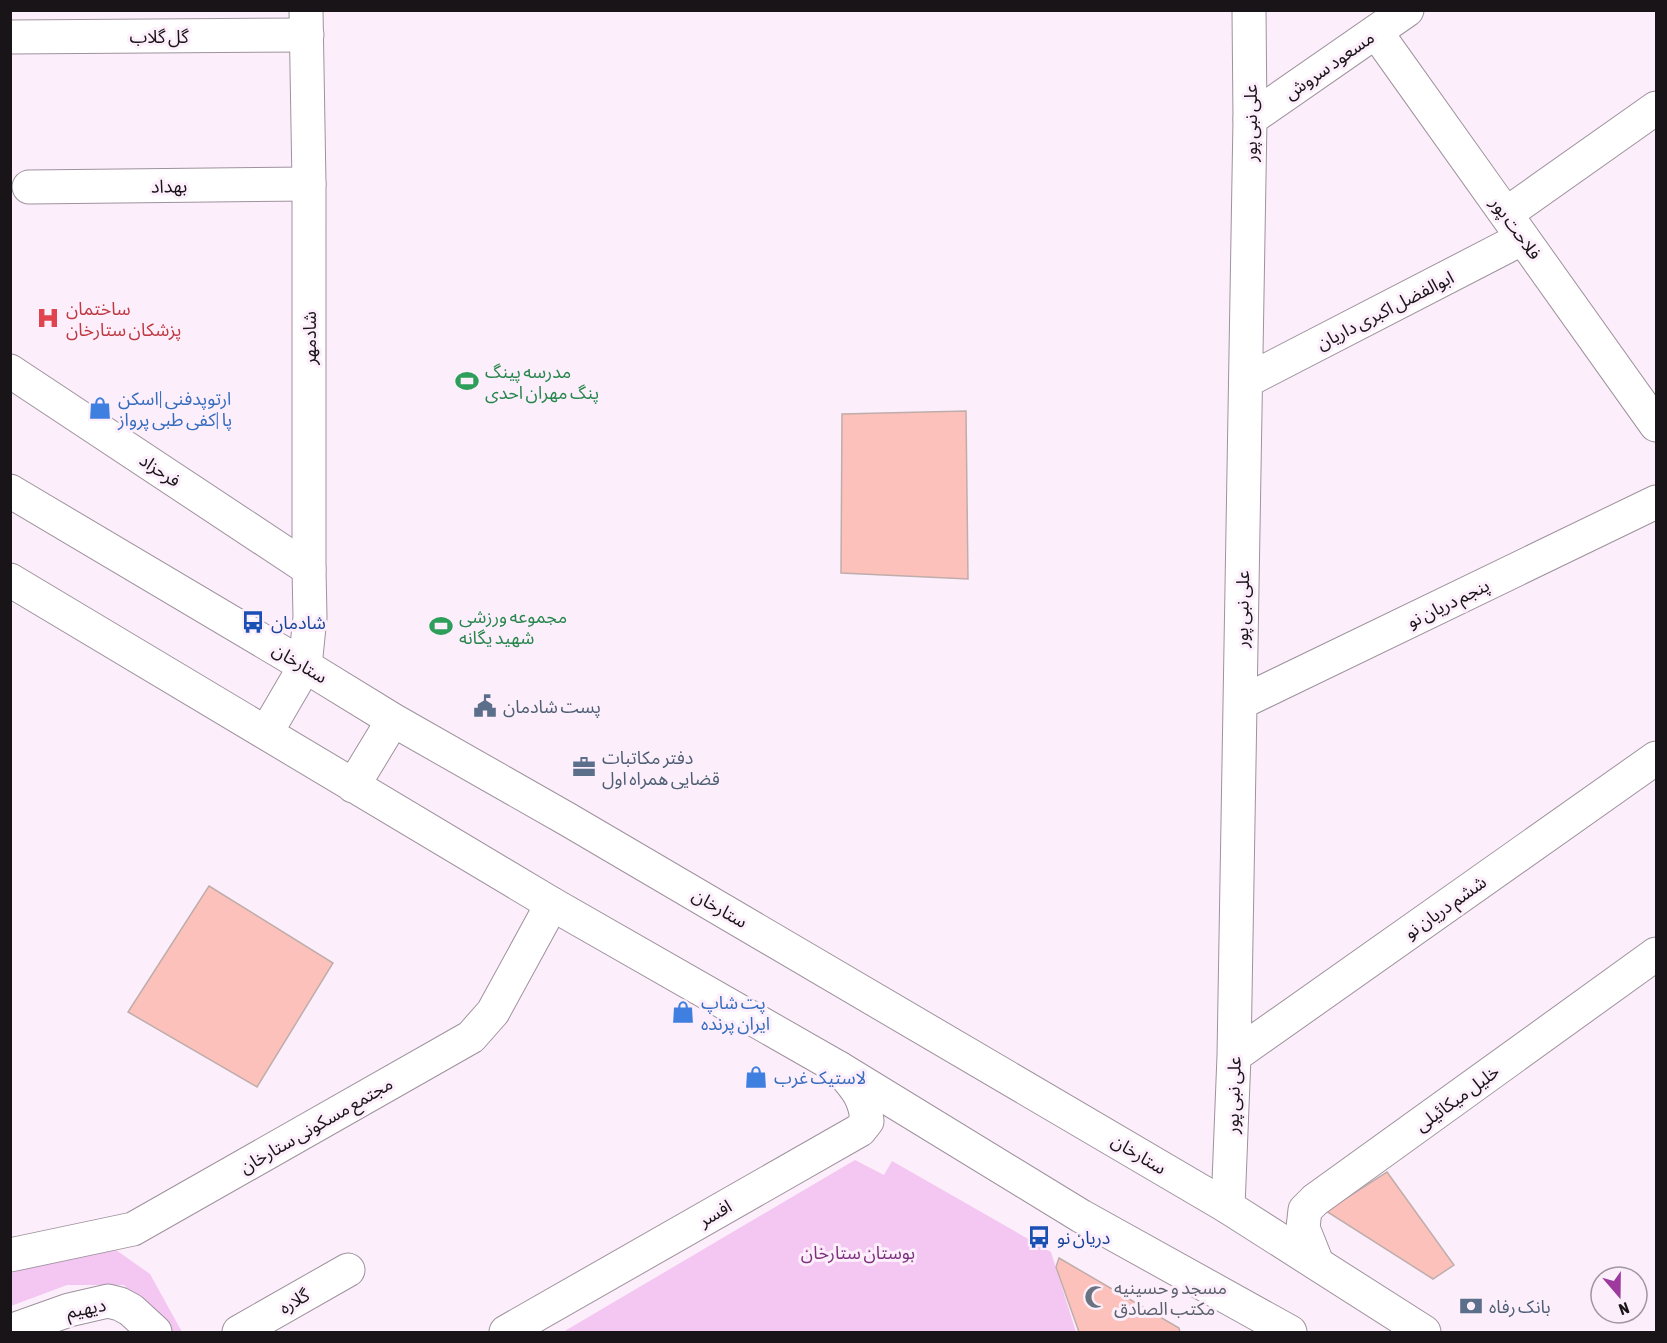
<svg xmlns="http://www.w3.org/2000/svg" width="1667" height="1343" font-family="'Asap Condensed','Noto Sans Arabic',sans-serif">
<style>
.green{fill:#f4c6f2}
.building{fill:#fcc1bb;stroke:#bfadab;stroke-width:1.5}
.lines{fill:none;stroke-linecap:round;stroke-linejoin:round}
.minor-casing{stroke:#9e929d;stroke-width:35}
.secondary-casing{stroke:#9e929d;stroke-width:35}
.primary-casing{stroke:#9e929d;stroke-width:35}
.minor{stroke:#fff;stroke-width:33}
.secondary{stroke:#fff;stroke-width:33}
.primary{stroke:#fff;stroke-width:33}
.labels{text-anchor:middle;dominant-baseline:central;stroke-width:6;stroke-linejoin:round;paint-order:stroke}
.street-label{font-size:18px;fill:#181418;stroke:#fceffb}
.health-label{font-size:18px;fill:#be3a42;stroke:#fceffb;text-anchor:start}
.leisure-label{font-size:18px;fill:#27864d;stroke:#fceffb;text-anchor:start}
.shop-label{font-size:18px;fill:#366cbe;stroke:#fceffb;text-anchor:start}
.transit-label{font-size:18px;fill:#164399;stroke:#fceffb;text-anchor:start}
.service-label{font-size:18px;fill:#4e5e75;stroke:#fceffb;text-anchor:start}
.park-label{font-size:18px;fill:#7d307d;stroke:#fceffb}
.worship-label{font-size:18px;fill:#5b616d;stroke:#fceffb;text-anchor:start}
</style>
<rect width="100%" height="100%" fill="#fceffb"/>
<path class="green" d="M855,1160L884,1175L892,1161L1051,1252L1076,1332H563Z
M116,1250L150,1274L182,1332H166L124,1285H67L11,1306V1271Z"/>
<path class="building" d="M966,411L968,579L841,573L842,414Z
M209,886L333,963L257,1087L128,1012Z
M1387,1172L1454,1265L1433,1279L1326,1211Z
M1059,1258L1179,1328L1180,1332H1079L1056,1267Z"/>
<g class="lines">
<g class="minor-casing">
<path id="minor" d="M1376,32L1656,425
M10,37L307,35
M29,187L309,184
M1506,214L1656,108
M10,371L309,569
M1246,381L1523,238
M1240,703L1656,502
M1234,1056L1656,758
M1228,1207L1234,1056L1250,119L1249,10
M10,1255L133,1229L471,1037L493,1012L552,904
M1317,1263L1303,1228L1305,1210L1315,1200L1656,954
M10,1331L69,1310L108,1301L120,1304L131,1310L155,1332
M239,1332L348,1270
M506,1332L860,1130L867,1121C865,1095 854,1086 839,1068"/>
</g>
<g class="secondary-casing">
<path id="secondary" d="M1250,119L1407,10
M305,666L310,617L309,569V184L306,10"/>
</g>
<g class="primary-casing">
<path id="primary" d="M10,491L305,666L393,720L567,819L1228,1207L1424,1332
M10,580L552,904L839,1068L1081,1216L1290,1332
M266,733L305,666
M353,786L393,720"/>
</g>
<use href="#minor" class="minor"/>
<use href="#secondary" class="secondary"/>
<use href="#primary" class="primary"/>
</g>
<defs>
<g id="hospital-bare" transform="scale(1.8)"><path d="M-5-5h3v3.5h4V-5h3V5h-3V1.5h-4V5h-3Z" fill="#e0444e" stroke="#fceffb" stroke-width="2.5" paint-order="stroke"/></g>
<g id="stadium-bare" transform="scale(1.8)"><path d="M0-5a6.5 5 0 1 0 0 10a6.5 5 0 1 0 0-10ZM-3.5-1.8h7v3.6h-7Z" fill="#2e9e5b" stroke="#fceffb" stroke-width="2.5" paint-order="stroke"/></g>
<g id="shop-bare" transform="scale(1.8)"><path d="M-5-2.5h2.3a2.7 3.5 0 0 1 5.4 0H5L5.5 6h-11ZM-1.5-2.5h3a1.5 2.3 0 0 0-3 0Z" fill="#3f7fe0" stroke="#fceffb" stroke-width="2.5" paint-order="stroke"/></g>
<g id="bus-bare" transform="scale(1.8)"><path d="M-5-6H5V4H4V6H2V4H-2V6H-4V4H-5ZM-3.5-4V0h7V-4ZM-3.5 1.2v1.5H-2V1.2ZM2 1.2v1.5H3.5V1.2Z" fill="#1a4fb4" stroke="#fceffb" stroke-width="2.5" paint-order="stroke"/></g>
<g id="civic-bare" transform="scale(1.8)"><path d="M-.6-6.5H3V-4.5H.6V-3L4-1V1h2V6H-6V1h2V-1L-.6-3ZM-1.2 2.5V6h2.4V2.5Z" fill="#5c6f8a" stroke="#fceffb" stroke-width="2.5" paint-order="stroke"/></g>
<g id="office-bare" transform="scale(1.8)"><path d="M-6-3h4V-5.5h4V-3h4V5H-6ZM-1-4.5V-3h2v-1.5ZM-6 0V1H6V0Z" fill="#5c6f8a" stroke="#fceffb" stroke-width="2.5" paint-order="stroke"/></g>
<g id="mosque-bare" transform="scale(1.8)"><path d="M3.5-4.9A6 6 0 1 0 3.5 4.9A5 5 0 1 1 3.5-4.9Z" fill="#6b7280" stroke="#fceffb" stroke-width="2.5" paint-order="stroke"/></g>
<g id="bank-bare" transform="scale(1.8)"><path d="M-6-4H6V4H-6ZM0-2.3a2.3 2.3 0 1 0 0 4.6a2.3 2.3 0 1 0 0-4.6Z" fill="#5c6f8a" stroke="#fceffb" stroke-width="2.5" paint-order="stroke"/></g>
</defs>
<g fill-rule="evenodd">
<use href="#hospital-bare" x="48" y="318"/>
<use href="#stadium-bare" x="467" y="381"/>
<use href="#shop-bare" x="100" y="408"/>
<use href="#bus-bare" x="253" y="622"/>
<use href="#stadium-bare" x="441" y="626"/>
<use href="#civic-bare" x="485" y="706"/>
<use href="#office-bare" x="584" y="767"/>
<use href="#shop-bare" x="683" y="1012"/>
<use href="#shop-bare" x="756" y="1077"/>
<use href="#bus-bare" x="1039" y="1237"/>
<use href="#mosque-bare" x="1096" y="1297"/>
<use href="#bank-bare" x="1471" y="1306"/>
</g>
<g class="labels">
<g class="street-label">
<text x="159" y="36">گل گلاب</text>
<text transform="translate(1329 65) rotate(-35)">مسعود سروش</text>
<text transform="translate(1250 123) rotate(-90)">علی نبی پور</text>
<text transform="translate(169 186) rotate(-1)">بهداد</text>
<text transform="translate(1516 228) rotate(54)">فلاحت پور</text>
<text transform="translate(1385 310) rotate(-27)">ابوالفضل اکبری داریان</text>
<text transform="translate(309 338) rotate(-90)">شادمهر</text>
<text transform="translate(160 470) rotate(34)">فرحزاد</text>
<text transform="translate(1448 603) rotate(-26)">پنجم دریان‌ نو</text>
<text transform="translate(1242 609) rotate(-89)">علی نبی پور</text>
<text transform="translate(300 663) rotate(31)">ستارخان</text>
<text transform="translate(1445 907) rotate(-35)">ششم دریان نو</text>
<text transform="translate(720 908) rotate(30)">ستارخان</text>
<text transform="translate(1233 1095) rotate(-88)">علی نبی پور</text>
<text transform="translate(1457 1098) rotate(-36)">خلیل میکائیلی</text>
<text transform="translate(316 1125) rotate(-30)">مجتمع مسکونی ستارخان</text>
<text transform="translate(1139 1154) rotate(31)">ستارخان</text>
<text transform="translate(715 1213) rotate(-30)">افسر</text>
<text transform="translate(294 1301) rotate(-30)">گلاره</text>
<text transform="translate(86 1308) rotate(-11)">دیهیم</text>
</g>
<g class="health-label">
<text x="66" y="308">ساختمان<tspan x="66" dy="21">پزشکان ستارخان</tspan></text>
</g>
<g class="leisure-label">
<text x="485" y="371">مدرسه پینگ<tspan x="485" dy="21">پنگ مهران احدی</tspan></text>
<text x="459" y="616">مجموعه ورزشی<tspan x="459" dy="21">شهید یگانه</tspan></text>
</g>
<g class="shop-label">
<text x="118" y="398">ارتوپدفنی |اسکن<tspan x="118" dy="21">پا |کفی طبی پرواز</tspan></text>
<text x="701" y="1002">پت شاپ<tspan x="701" dy="21">ایران پرنده</tspan></text>
<text x="774" y="1077">لاستیک غرب</text>
</g>
<g class="transit-label">
<text x="271" y="622">شادمان</text>
<text x="1057" y="1237">دریان نو</text>
</g>
<g class="service-label">
<text x="503" y="706">پست شادمان</text>
<text x="602" y="757">دفتر مکاتبات<tspan x="602" dy="21">قضایی همراه اول</tspan></text>
<text x="1489" y="1306">بانک رفاه</text>
</g>
<g class="park-label">
<text x="858" y="1252">بوستان ستارخان</text>
</g>
<g class="worship-label">
<text x="1114" y="1287">مسجد و حسینیه<tspan x="1114" dy="21">مکتب الصادق</tspan></text>
</g>
</g>
<rect width="1667" height="1343" fill="none" stroke="#181418" stroke-width="24"/>
<g transform="translate(1619 1295) rotate(160)"><circle r="28" fill="#fceffb" stroke="#a197a0" stroke-width="1.5"/>
<path d="M0-4.5L10 22L0 15L-10 22Z" fill="#9e399e"/>
<text y="-9" font-size="16" font-weight="bold" text-anchor="middle" fill="#181418">N</text>
</g>
</svg>
